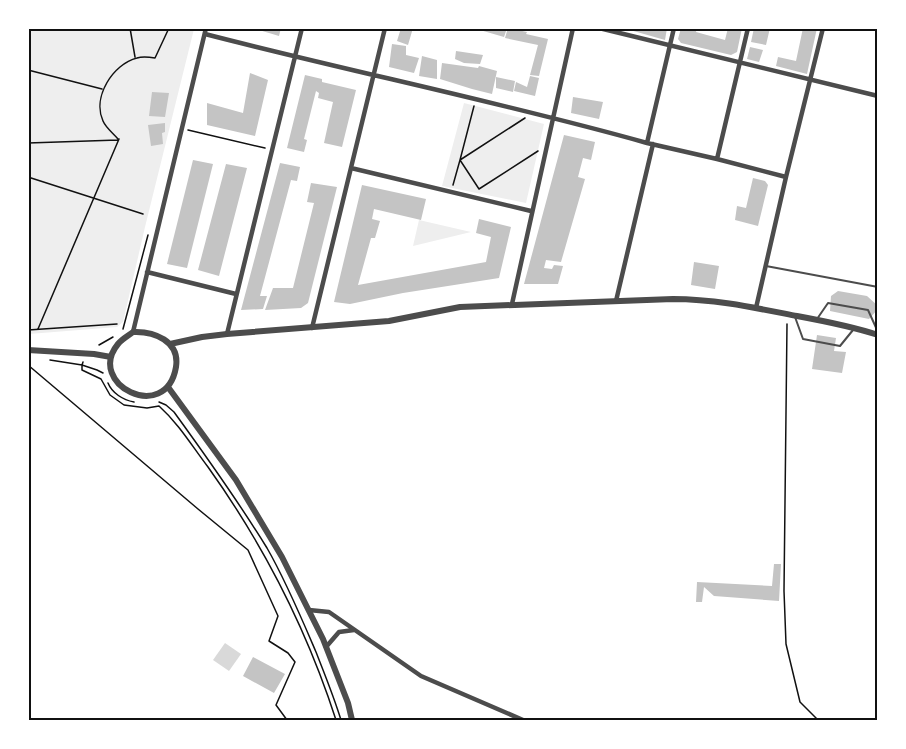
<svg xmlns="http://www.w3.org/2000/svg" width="906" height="749" font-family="'Fira Sans',sans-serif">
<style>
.green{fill:#eee}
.water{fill:#d9d9d9}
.building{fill:#c4c4c4}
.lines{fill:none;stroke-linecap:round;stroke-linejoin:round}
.path{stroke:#111;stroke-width:1.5}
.service{stroke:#4c4c4c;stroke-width:2}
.minor{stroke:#4c4c4c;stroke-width:4.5}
.tertiary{stroke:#4c4c4c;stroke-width:6}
.neatline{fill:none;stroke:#111;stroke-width:2}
</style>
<rect width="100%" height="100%" fill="#fff"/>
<path class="green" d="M29,29H194L145,227L123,322L117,327L29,334Z
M464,103L544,124L526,203L442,186Z
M419,220L471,232L413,246Z"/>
<path class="water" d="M225,643L241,654L229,671L213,660Z"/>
<path class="building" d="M252,28H281L279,36Z
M401,28H413L408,45L397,41Z
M473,28H507L504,37Z
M508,28L527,32L526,34L548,39L539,76L530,75L538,45L505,38Z
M623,28H667L665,40Z
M681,28H697L696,32L725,40L728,28H742L737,52L731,55L681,43L678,39Z
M754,28H770L766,45L751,42Z
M803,28H817L807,74L776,66L778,57L796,61Z
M392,44L406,46V55L419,58L414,73L389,67Z
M750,47L763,50L759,62L747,59Z
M456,51L483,55L480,64L464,63L455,59Z
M422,56L437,60V79L419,76Z
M442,63L478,68L479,66L497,71L492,94L472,89L440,79Z
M250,73L268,80L255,136L207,125V103L243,113Z
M305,75L322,79V82L356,90L342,147L324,143L333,102L318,98L319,93L316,91L304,139L307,140L304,152L287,148Z
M530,76L539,78L535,96L514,91L516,82L527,87Z
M496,77L515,81L513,92L496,88Z
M152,92L169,93L165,117L149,116Z
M573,97L603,102L599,119L571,113Z
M165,123V132L162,133L163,144L151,146L148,125Z
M564,135L595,142L591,160L583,158L578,177L585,179L561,262L546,260L544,268L552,269L554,265L563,266L558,284H524Z
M193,160L213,164L187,268L167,264Z
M280,163L300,167L297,181L291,180L260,296H267L263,309L241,310Z
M226,164L247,168L219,276L198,270Z
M753,178L765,181L768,185L758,226L735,220L737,206L746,208Z
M311,183L337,187L308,303L301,308L265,310L273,288H293L314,203L307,202Z
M362,185L426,199L421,220L374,209L372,219L380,221L375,238H371L358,285L486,262L491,237L476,233L479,219L511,227L499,278L403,293L350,304L334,302Z
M694,262L719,266L715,289L691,285Z
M838,291L867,296L878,306V309L869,319L830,311L831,296Z
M817,335L836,338L834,351L846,352L842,373L812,369Z
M774,564H781L779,601L714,596L704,587L702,602H696L697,582L772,586Z
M253,657L285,674L274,693L243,676Z"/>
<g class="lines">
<path class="path" d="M130,28L135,57
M28,70L102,89
M474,106L460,160L479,189L538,151
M188,130L265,148
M118,139C113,133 106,128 103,121C92,97 113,64 137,58C143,56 149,57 155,58L169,28
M28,143L118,140
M28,177L143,214
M453,185L460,160L525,118
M787,324L784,591L786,644L800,702L818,720
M38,329L119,139
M123,329L148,235
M28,330L117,324
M99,345L113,337
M50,360L82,365V370L101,379L110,395L124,405L147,408L159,406C179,424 192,446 208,467C263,544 307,630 336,720
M83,362L82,365L97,370L103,373
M28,365L198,509L248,550L278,616L269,641L288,653L295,662L276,705L287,720
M108,383C112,393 123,400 134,402
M159,402L166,405L174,412C206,456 238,501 267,548C286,581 301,617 316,652C325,675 334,697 341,720"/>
<path class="service" d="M766,266L878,287
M795,317L803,339L840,346L853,330
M817,319L828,303L868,310L878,332"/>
<path class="minor" d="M599,28L878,96
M674,28L647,143L717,159L786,177
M205,34C352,72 501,102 647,143
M717,159L748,28
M351,168L531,211
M147,272L236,294
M616,301L653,144
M512,304L573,28
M756,308L786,177L823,28
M312,328L385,28
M133,332L206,28
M227,334L302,28
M309,610L329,612L421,676L523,720
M326,647L339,632L354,630"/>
<path class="tertiary" d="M133,332C154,331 180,341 176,367C166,425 85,384 118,344C122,339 128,336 133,332Z
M170,344L202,337L227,334L389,321L460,307L673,299C715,299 756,308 797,316C824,321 851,326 878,335
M28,350L94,354L111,357
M168,387L236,480L282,557L323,639L348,703L352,720"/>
</g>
<rect width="906" height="749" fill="none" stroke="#ffffff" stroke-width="60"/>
<rect x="30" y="30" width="846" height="689" class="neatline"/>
</svg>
